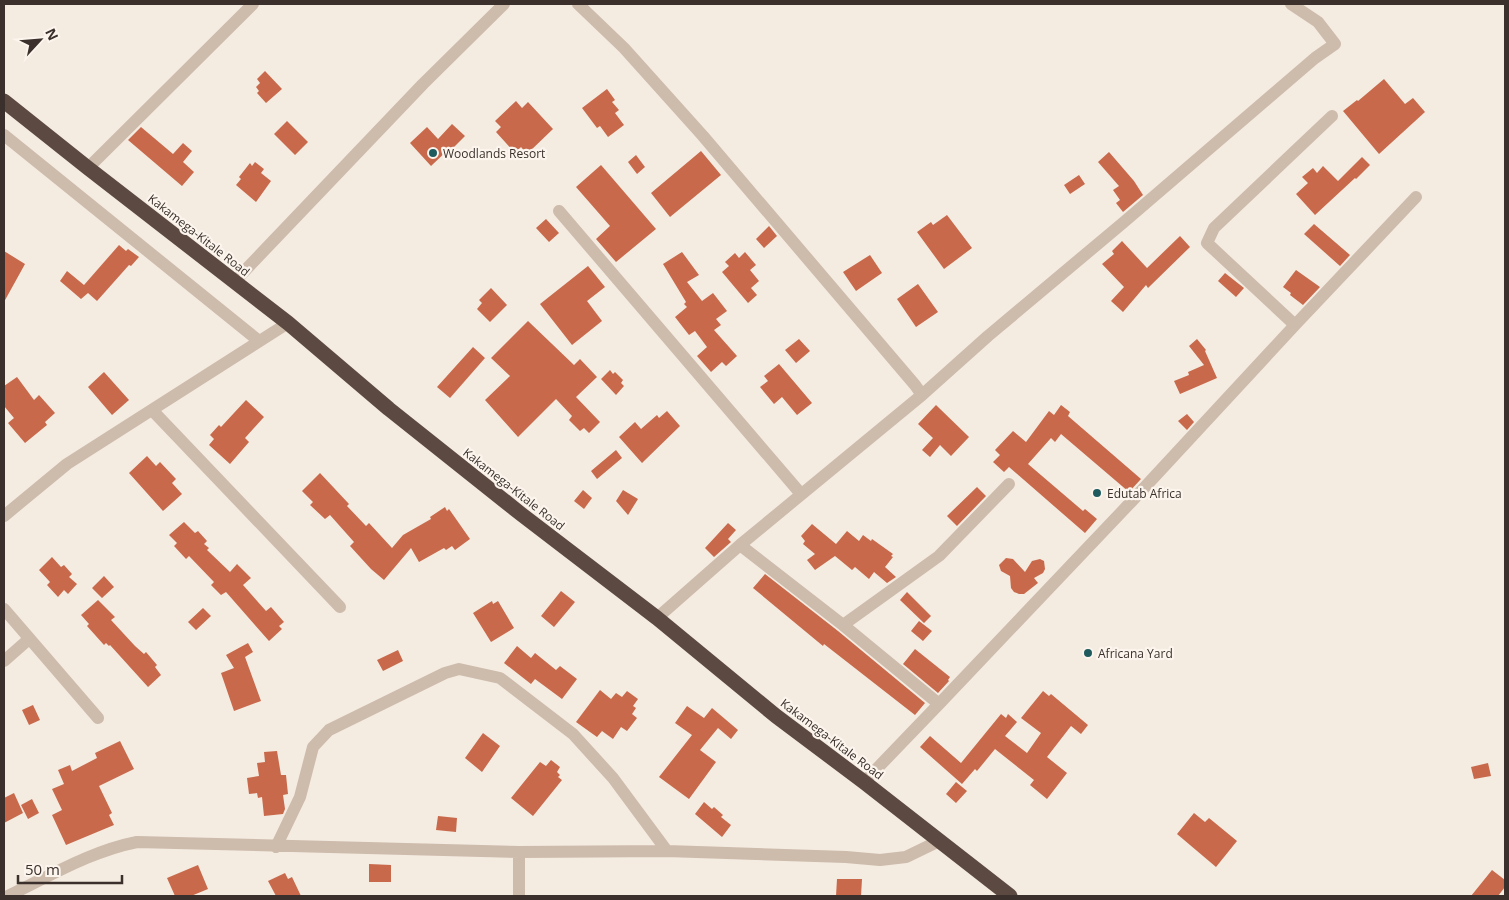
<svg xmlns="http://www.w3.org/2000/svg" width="1509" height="900" font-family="'Open Sans',sans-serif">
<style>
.building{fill:#c8694b}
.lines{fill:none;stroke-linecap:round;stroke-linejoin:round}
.minor{stroke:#cdbbac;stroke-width:12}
.highway{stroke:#5c4a42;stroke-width:15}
.poi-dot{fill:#1f5a5e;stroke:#fbf5ee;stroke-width:2}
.labels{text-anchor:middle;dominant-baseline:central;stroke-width:4.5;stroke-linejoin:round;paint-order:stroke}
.poi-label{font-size:12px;fill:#3b302b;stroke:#fbf5ee;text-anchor:start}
.street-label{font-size:12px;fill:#3b302b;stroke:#fbf5ee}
</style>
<rect width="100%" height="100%" fill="#f4ebe1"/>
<path class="building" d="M265,71L282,89L266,103L257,93L259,91L256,87L260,83L257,79Z
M1384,79L1405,104L1413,98L1425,112L1379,154L1343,111L1357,100L1358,101Z
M607,89L615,100L612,102L619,110L615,113L624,125L608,137L600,126L597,128L582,108Z
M516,101L522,108L528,102L553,129L527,154L521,147L515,153L496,132L501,127L495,121Z
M287,121L308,142L295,155L274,134Z
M452,124L465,136L453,148L451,147L431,166L410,143L427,127L438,139Z
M141,127L173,154L183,143L192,151L183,162L194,172L182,186L128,140Z
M701,151L721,175L670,217L651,193Z
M1109,152L1134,181L1143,195L1123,212L1116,203L1120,200L1113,190L1119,186L1098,162Z
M636,155L645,167L637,174L628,162Z
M1362,157L1370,165L1356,179L1355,178L1315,215L1296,194L1308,183L1302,177L1313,168L1317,173L1323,166L1338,181Z
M255,162L264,169L261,173L271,181L256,202L236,185L241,179L239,177L250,163L252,166Z
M601,165L656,229L616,262L596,239L610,226L576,187Z
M1079,175L1085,184L1070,194L1064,185Z
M947,215L972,248L944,269L917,232L931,222L933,225Z
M546,219L559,233L549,242L536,228Z
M1314,224L1350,255L1340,266L1304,234Z
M769,226L777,236L764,248L756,239Z
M1180,236L1190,247L1148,288L1146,285L1123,312L1111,301L1124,287L1102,264L1114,254L1112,251L1122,241L1147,268Z
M119,245L126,251L128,249L139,257L131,266L129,265L97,301L88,293L81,299L60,281L67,271L84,285Z
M4,251L25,264L4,302Z
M682,252L699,275L687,282L702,301L713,293L727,311L716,319L721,325L714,330L737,356L726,366L722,362L711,372L697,356L707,347L695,331L689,335L675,317L687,307L684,304L686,302L663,264Z
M745,252L756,265L750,270L759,281L751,288L757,295L748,303L722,272L729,266L725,262L735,253L739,258Z
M870,255L882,273L856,291L843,272Z
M588,266L605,287L587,301L602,321L572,345L540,304Z
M1296,270L1320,287L1303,305L1290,295L1291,293L1283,287Z
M1225,273L1244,288L1236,297L1218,281Z
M918,284L938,312L916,327L897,299Z
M491,288L507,305L490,322L477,309L482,303L479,300Z
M528,321L574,365L580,359L597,377L576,397L600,422L589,433L584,428L580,431L569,420L572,416L556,399L518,437L485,400L510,376L491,358Z
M799,339L810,351L796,363L785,350Z
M1197,339L1206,350L1205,351L1217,378L1180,394L1174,381L1189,375L1188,372L1204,365L1189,346Z
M473,347L485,358L450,398L437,387Z
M779,364L812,403L797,415L782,397L774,404L760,387L768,381L764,376Z
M610,370L613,374L615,372L623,380L621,383L624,386L616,395L601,379Z
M104,372L129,400L112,415L88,387Z
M17,377L34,400L39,395L55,413L45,422L47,425L25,443L8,423L14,418L4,406V386Z
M246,400L264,417L245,438L249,442L230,464L209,445L214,439L210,435L219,425L221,427Z
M936,405L969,437L951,456L940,445L930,457L922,450L933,438L918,424Z
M1061,405L1070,412L1068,416L1141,479L1129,492L1061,434L1055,442L1051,438L1028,464L1083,511L1085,509L1097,519L1085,533L1009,467L1004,472L993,462L1000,455L995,450L1013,431L1026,442L1049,411L1054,415Z
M667,411L680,426L642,463L619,437L635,422L641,429L657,415L659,418Z
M1187,414L1194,422L1187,430L1178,421Z
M616,450L622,458L597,479L591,471Z
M147,456L156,466L160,462L176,479L172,483L182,494L163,511L129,473Z
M320,473L349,504L347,506L366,526L369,523L392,548L403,535L431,519L430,517L445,507L447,511L449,509L470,539L455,550L452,546L446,550L444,548L419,562L411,548L384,580L371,569L350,546L354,542L330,515L325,519L310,505L313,502L302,491Z
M977,487L986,496L957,526L947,516Z
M583,490L592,498L584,509L574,501Z
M623,490L638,499L628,515L616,501Z
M184,522L195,533L198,531L207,541L204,544L209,548L207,550L230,572L237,564L251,578L243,585L266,611L271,607L284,622L279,626L282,629L269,641L226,592L221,595L211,585L214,582L189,556L186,559L174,546L177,543L169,535Z
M728,523L736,530L728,539L731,542L714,557L705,548Z
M812,524L836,544L847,531L859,541L863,535L871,541L872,539L893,554L891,556L893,557L885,567L896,577L887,583L874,572L869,579L855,567L852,570L835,556L815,570L807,560L815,554L803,544L805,541L801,536Z
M52,557L61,567L64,565L72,574L69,577L77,584L68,594L64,590L58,597L47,585L50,582L39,570Z
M1006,558L1013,559L1025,572L1032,561L1040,559L1044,561L1045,569L1043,573L1034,578L1038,583L1024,594H1019L1014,592L1011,588L1010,576L1001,571L999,565Z
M765,574L838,631L925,703L915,715L824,644L823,646L753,588Z
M104,576L114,587L102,598L92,588Z
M561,591L575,602L554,627L541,616Z
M907,592L931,616L924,623L900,600Z
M98,600L115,617L111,620L135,646L144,654L146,652L157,665L155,667L161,675L148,687L110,645L109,646L106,643L104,645L87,626L89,624L81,615Z
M492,601L493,604L498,601L514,628L491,642L473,613Z
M203,608L211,616L196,630L188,622Z
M919,621L932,631L923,641L911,631Z
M248,643L253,652L245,657L261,701L234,711L221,673L234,668L226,655Z
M517,646L531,658L535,653L556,670L560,666L577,679L562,699L535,679L531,684L504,663Z
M915,649L950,677L948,680L949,681L938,693L903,664Z
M398,650L403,661L383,671L377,660Z
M600,690L611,699L616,693L622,697L627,691L638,699L633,706L636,708L632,714L637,718L627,731L621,727L613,739L602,731L597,737L576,722Z
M1043,691L1049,696L1051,694L1088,725L1081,734L1071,726L1047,757L1067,773L1047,799L1030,785L1034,780L995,749L977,771L975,769L962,784L920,747L930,736L961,763L1001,714L1006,718L1008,714L1017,722L1005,736L1027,753L1041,733L1021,718Z
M33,705L40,720L29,725L22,710Z
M687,706L704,718L712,708L738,730L731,739L718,728L700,750L716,762L689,799L659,777L692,735L675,723Z
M483,733L500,746L482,772L465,758Z
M120,741L134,769L99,786L112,813L109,815L114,825L66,845L52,815L62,810L52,789L64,784L58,770L70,765L72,771L97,758L95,753Z
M277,751L281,775H286L288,794L283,795L285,809L283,814L264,816L262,797L258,798L257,793L249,794L247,778L259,776L257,763L265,762L264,752Z
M551,760L560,767L557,772L560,775L558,777L562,780L533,816L511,798L540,762L546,766Z
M1488,763L1491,776L1474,779L1471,767Z
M956,782L967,791L956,803L946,794Z
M14,793L23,813L4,823V798Z
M32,799L39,813L28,819L21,805Z
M704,802L712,809L714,807L723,815L721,817L731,825L722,837L695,814Z
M1194,813L1205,822L1209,818L1237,841L1216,867L1177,834Z
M438,816L457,818L456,832L436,830Z
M369,864L391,865V882H369Z
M198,865L208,889L191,896H175L167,878Z
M1492,870L1505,880V887L1498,896H1471Z
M285,873L288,879L292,877L301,896H276L268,881Z
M837,879H862L861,896H836Z"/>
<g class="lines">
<path class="minor" d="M578,4L624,48L703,136L915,385L922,395L740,545L657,618
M4,135L259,341
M88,168L253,4
M559,211L801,494
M234,282L423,84L504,4
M1295,325L1416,197
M922,395L988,336L1124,222L1315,58L1335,44L1318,22L1291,4
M152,410L340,607
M4,516L67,464L288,323
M740,545L843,625L939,704L1131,502L1295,325L1207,243L1214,228L1332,116
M4,609L98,718
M843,625L939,556L1009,484
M4,661L29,639
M864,782L939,704
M276,847L300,797L313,747L329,730L445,673L459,669L500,678L573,734L613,778L667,851
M8,896C50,876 91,851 137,842L519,852L667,851L846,857L880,860L906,857L939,841
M519,896V852"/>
<path class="highway" d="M4,101L88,168L288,323L389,409L521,514L657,618L776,716L864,782L1010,896"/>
</g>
<g class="poi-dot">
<circle cx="433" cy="153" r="5"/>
<circle cx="1097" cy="493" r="5"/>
<circle cx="1088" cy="653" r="5"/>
</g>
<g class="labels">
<g class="poi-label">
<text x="443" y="153">Woodlands Resort</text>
<text x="1107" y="493">Edutab Africa</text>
<text x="1098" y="653">Africana Yard</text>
</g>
<g class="street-label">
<text transform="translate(199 235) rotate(38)">Kakamega-Kitale Road</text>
<text transform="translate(514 489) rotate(38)">Kakamega-Kitale Road</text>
<text transform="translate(832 739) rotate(37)">Kakamega-Kitale Road</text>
</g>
</g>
<rect width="1509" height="900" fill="none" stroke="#3b302b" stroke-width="10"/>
<g transform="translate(40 40) rotate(64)" stroke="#fbf5ee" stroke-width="4" paint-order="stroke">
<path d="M0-4L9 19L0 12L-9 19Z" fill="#3b302b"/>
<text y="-8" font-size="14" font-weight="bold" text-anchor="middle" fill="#3b302b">N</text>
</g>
<path d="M18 875v8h104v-8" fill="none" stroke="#3b302b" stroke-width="2.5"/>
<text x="25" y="875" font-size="15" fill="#3b302b" stroke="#fbf5ee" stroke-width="4" paint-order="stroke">50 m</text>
</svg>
